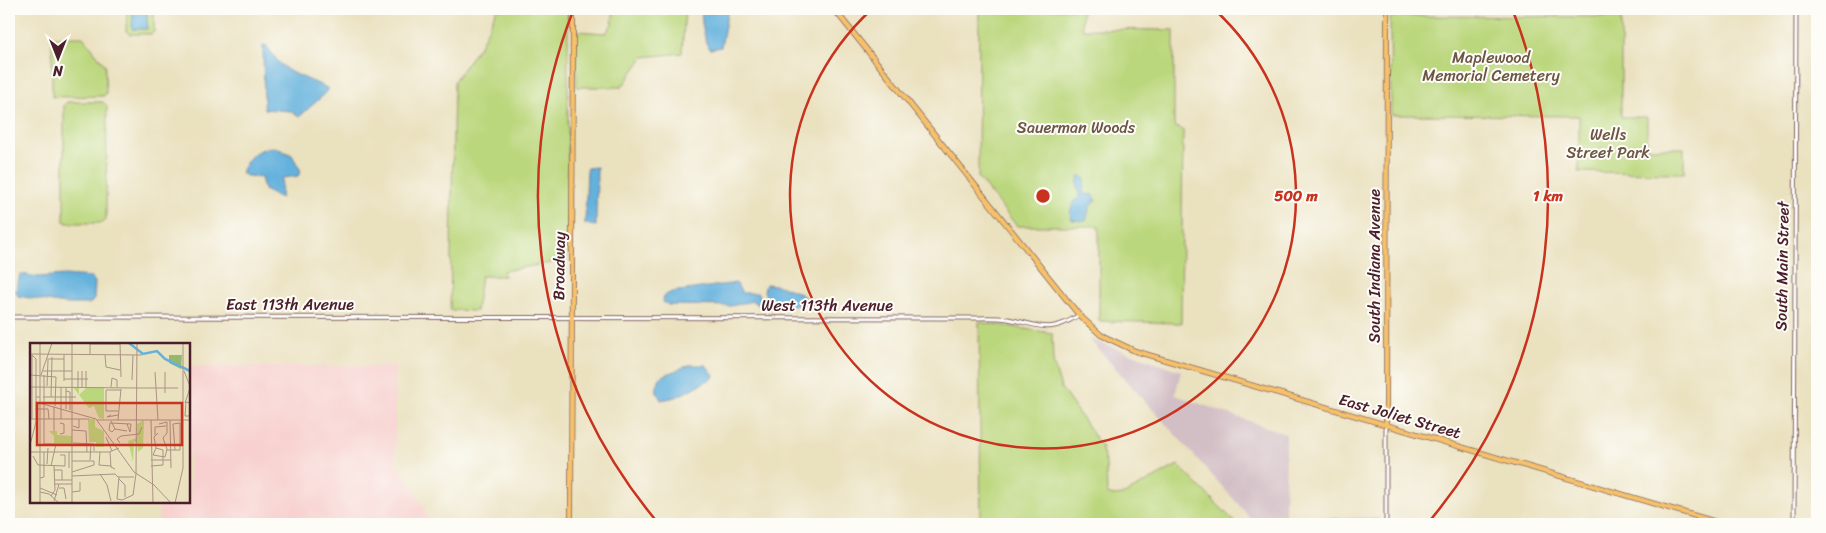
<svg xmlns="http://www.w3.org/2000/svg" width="1826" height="533" font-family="Sriracha,sans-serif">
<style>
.built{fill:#f7d0cf}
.industrial{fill:#d2bec5}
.green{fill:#bbd77d;stroke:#827b54}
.water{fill:#63b1dd;stroke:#566884}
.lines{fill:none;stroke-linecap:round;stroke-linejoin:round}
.minor-casing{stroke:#82635f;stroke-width:5}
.major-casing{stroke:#82635f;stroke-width:6}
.minor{stroke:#fff;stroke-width:3}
.major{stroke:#f6c16b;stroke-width:4.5}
.ring{fill:none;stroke:#c8321e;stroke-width:2.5}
.labels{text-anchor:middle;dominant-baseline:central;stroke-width:4;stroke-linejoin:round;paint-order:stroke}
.park-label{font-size:16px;fill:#6c5644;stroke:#fdfcf7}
.street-label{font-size:16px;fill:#4a1f2b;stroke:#fdfcf7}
.inset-river{fill:none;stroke:#63b1dd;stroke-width:2.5}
.inset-road{fill:none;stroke:#aa9384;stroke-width:1}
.view{fill:#c8321e;fill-opacity:0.15;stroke:#c8321e;stroke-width:2.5}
.inset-edge{fill:none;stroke:#4a1f2b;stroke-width:2.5}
.centre{fill:#c8321e;stroke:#fdfcf7;stroke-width:2.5}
.ring-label{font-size:15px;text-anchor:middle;font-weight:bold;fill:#c8321e;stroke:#fdfcf7;stroke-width:4;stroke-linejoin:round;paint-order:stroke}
</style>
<rect width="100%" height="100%" fill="#fdfcf7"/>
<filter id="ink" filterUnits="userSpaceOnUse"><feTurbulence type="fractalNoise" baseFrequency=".02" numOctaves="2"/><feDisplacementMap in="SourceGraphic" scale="10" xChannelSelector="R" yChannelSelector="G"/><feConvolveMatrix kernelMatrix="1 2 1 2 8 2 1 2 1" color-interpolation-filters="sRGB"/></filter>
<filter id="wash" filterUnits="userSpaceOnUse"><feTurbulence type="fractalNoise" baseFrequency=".0096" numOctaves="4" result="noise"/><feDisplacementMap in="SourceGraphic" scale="20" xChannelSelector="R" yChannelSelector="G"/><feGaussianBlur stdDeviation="1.12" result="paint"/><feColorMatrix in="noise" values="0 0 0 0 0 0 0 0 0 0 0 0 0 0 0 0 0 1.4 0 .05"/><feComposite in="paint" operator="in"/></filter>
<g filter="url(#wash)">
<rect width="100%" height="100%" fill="#eae1bf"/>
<path class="built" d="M1458,9H1593V12L1458,11Z
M189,366H395V460L424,507L429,524H158L159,502H189Z"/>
<path class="industrial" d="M1089,339L1181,371L1175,395L1286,434L1285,517L1379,518V524H1256Z"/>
<path class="green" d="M127,9H133V29H147V9H154V32L151,34H129L126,31Z
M497,9H568V260L503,271L504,276H481L476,311L450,310L454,81L481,44Z
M614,9H685L682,53L643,57L622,87H577L576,31L606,33L612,24Z
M979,9H1082V29L1174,30V126L1183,130L1181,323L1099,321V226H1017L978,178Z
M1392,16L1621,17V117H1647V148H1684V173L1579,172V116L1391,115L1390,19Z
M52,37H83L105,65L106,93L104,96L52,97Z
M67,102H103L107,106L106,220L103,223H67L64,221V105Z
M979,322L1052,333L1053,362L1061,388L1101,446L1106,465L1107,494L1114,496L1123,495L1178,465L1237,524H981Z"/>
<path class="water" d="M133,9H147V29H132Z
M701,9H728L721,47L710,49L706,43L702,23Z
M266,45L279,63L289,71L327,88V92L299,117L291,111L264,109L263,46Z
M275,147L292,155L301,171L298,176L282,178L281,198L264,190L261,177L247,176L241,173C247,157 257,148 275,147Z
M597,167L596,226L585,224L587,168Z
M1081,175L1085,179L1083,192L1085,195L1093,194L1096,201L1090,206L1086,221L1072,220L1070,213L1074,201L1081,196C1077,190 1076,180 1081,175Z
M20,274L39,277L65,275L91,277L95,282L94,300L89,304H65L18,296L16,291Z
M736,283L742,293H759L761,299L759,305L752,301L731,306L669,305L663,302L664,296L672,292Z
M766,284C778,285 805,291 809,303L793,306L769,305L764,291Z
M689,365H706L714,375L713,378L676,397L661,400L656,390L660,377Z"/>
</g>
<g filter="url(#ink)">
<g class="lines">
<g class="minor-casing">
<path id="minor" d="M9,317L969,318C981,318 995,317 1008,319C1040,325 1048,335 1079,315
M1386,524V425
M1794,524L1796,9"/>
</g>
<g class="major-casing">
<path id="major" d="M834,9L1079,315L1101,335L1135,351L1723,524
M1386,425L1387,9
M571,524L573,9"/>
</g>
<use href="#minor" class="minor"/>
<use href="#major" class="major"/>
</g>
</g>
<g class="ring">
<path d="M1214 9A253 253 0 1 1 872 9"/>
<path d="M659 524A505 505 0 0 1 573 11M1513 11A505 505 0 0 1 1427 524"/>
</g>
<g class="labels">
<g class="park-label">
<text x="1491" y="57">Maplewood<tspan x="1491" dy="18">Memorial Cemetery</tspan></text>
<text x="1076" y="127">Sauerman Woods</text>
<text x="1608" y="134">Wells<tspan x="1608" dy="18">Street Park</tspan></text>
</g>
<g class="street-label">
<text transform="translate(559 266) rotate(-89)">Broadway</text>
<text transform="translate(1374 266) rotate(-90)">South Indiana Avenue</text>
<text transform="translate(1782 266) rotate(-89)">South Main Street</text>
<text x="290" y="304">East 113th Avenue</text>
<text x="827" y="305">West 113th Avenue</text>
<text transform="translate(1400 416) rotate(16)">East Joliet Street</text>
</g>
</g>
<g transform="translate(30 343)">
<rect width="160" height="160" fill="#eae1bf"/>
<path d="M43,44H49V52L57,44H74V76L69,75L64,63L59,65ZM58,76H65V84L74,88V104H66V99H59ZM114,77L113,105L108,109L107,99H104L103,119L98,98L107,95V81ZM19,88H27V92L42,93V100H24V93Z" fill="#bbd77d"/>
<path d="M139,12H152L151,26L139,20Z" fill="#94b86c"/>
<path class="inset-river" d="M99,0L113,11L127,8L135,16L160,28"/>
<path class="inset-road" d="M10,0V59M42,0V68M90,0L91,34M0,11L112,12M2,12L6,16V54M34,12V38M60,12V1H90M75,12L76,24L90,27M17,16H34M13,28H42M48,28V44M52,28V44M56,28V44M154,28L160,43M125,29L128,77M0,32L26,34L25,63M11,32L22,0M34,36H58M102,37L103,12M17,43L18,17M0,44L107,45M31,44V76M81,44L82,35L87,37V44M107,45H148M36,48L40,49V67M135,50V29M10,54H6V59L66,76L104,129L124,142L141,160M13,54H46M21,54L22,14M155,60L160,45M160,60L156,59L155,73H160M24,64V88M5,66H18L19,76M36,66V44M88,68H76V47H91M81,72L77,74L88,72M0,76H59M2,76V12M67,77H160M88,77L91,46M121,77L123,160M140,77L141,125M81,78L85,86L97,88M43,83L49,85V76M85,86L82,89L79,87L80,80L101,81L100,89L97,81M42,87L56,88L57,109M128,90L124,94L126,105L123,112L135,114L137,106L133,95L137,90V79L129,81M30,91L34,90V81L30,80M125,92V84L136,83M76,94L82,108M43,100L64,101V108M90,100L87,96L91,93L109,91L112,84M14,101V32M14,101H42M0,102L6,79V59M137,107H150V80L143,81L145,107M0,109H79L89,105M70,109L69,122L81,123M80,109L81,124L85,126M3,113L8,122L35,123V112H30M60,117L61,101M121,117H141M17,121L18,105M21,123L26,101M121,123L133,122V107L126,105M39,125V109M24,127H32V137M42,129L64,122V118H42M70,131L77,142L81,158M106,131L107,0M42,133L85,131L88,134H104M89,134L87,156L92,157L103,152M10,135L14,134V109M89,136L95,142V154M24,137H42M24,141H42M10,145L27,152M29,145H34L36,156M10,149L19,151L29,160M42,149L50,148V139M103,152L106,131M21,153L25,147L24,123M24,158L29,141M10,160V59M42,160V68M145,160L153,125V0"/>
<path class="view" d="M7,60H152V102H7Z"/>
<rect width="160" height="160" class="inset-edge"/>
</g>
<circle cx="1043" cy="196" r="8" class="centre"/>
<g class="ring-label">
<text x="1296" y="201">500 m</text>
<text x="1548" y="201">1 km</text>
</g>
<rect width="1826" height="533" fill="none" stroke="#fdfcf7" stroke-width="30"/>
<g transform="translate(58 58) rotate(180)" stroke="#fdfcf7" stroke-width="4" paint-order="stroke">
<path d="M0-4L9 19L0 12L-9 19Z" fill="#4a1f2b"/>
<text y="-8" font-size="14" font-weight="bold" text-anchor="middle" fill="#4a1f2b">N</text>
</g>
</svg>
